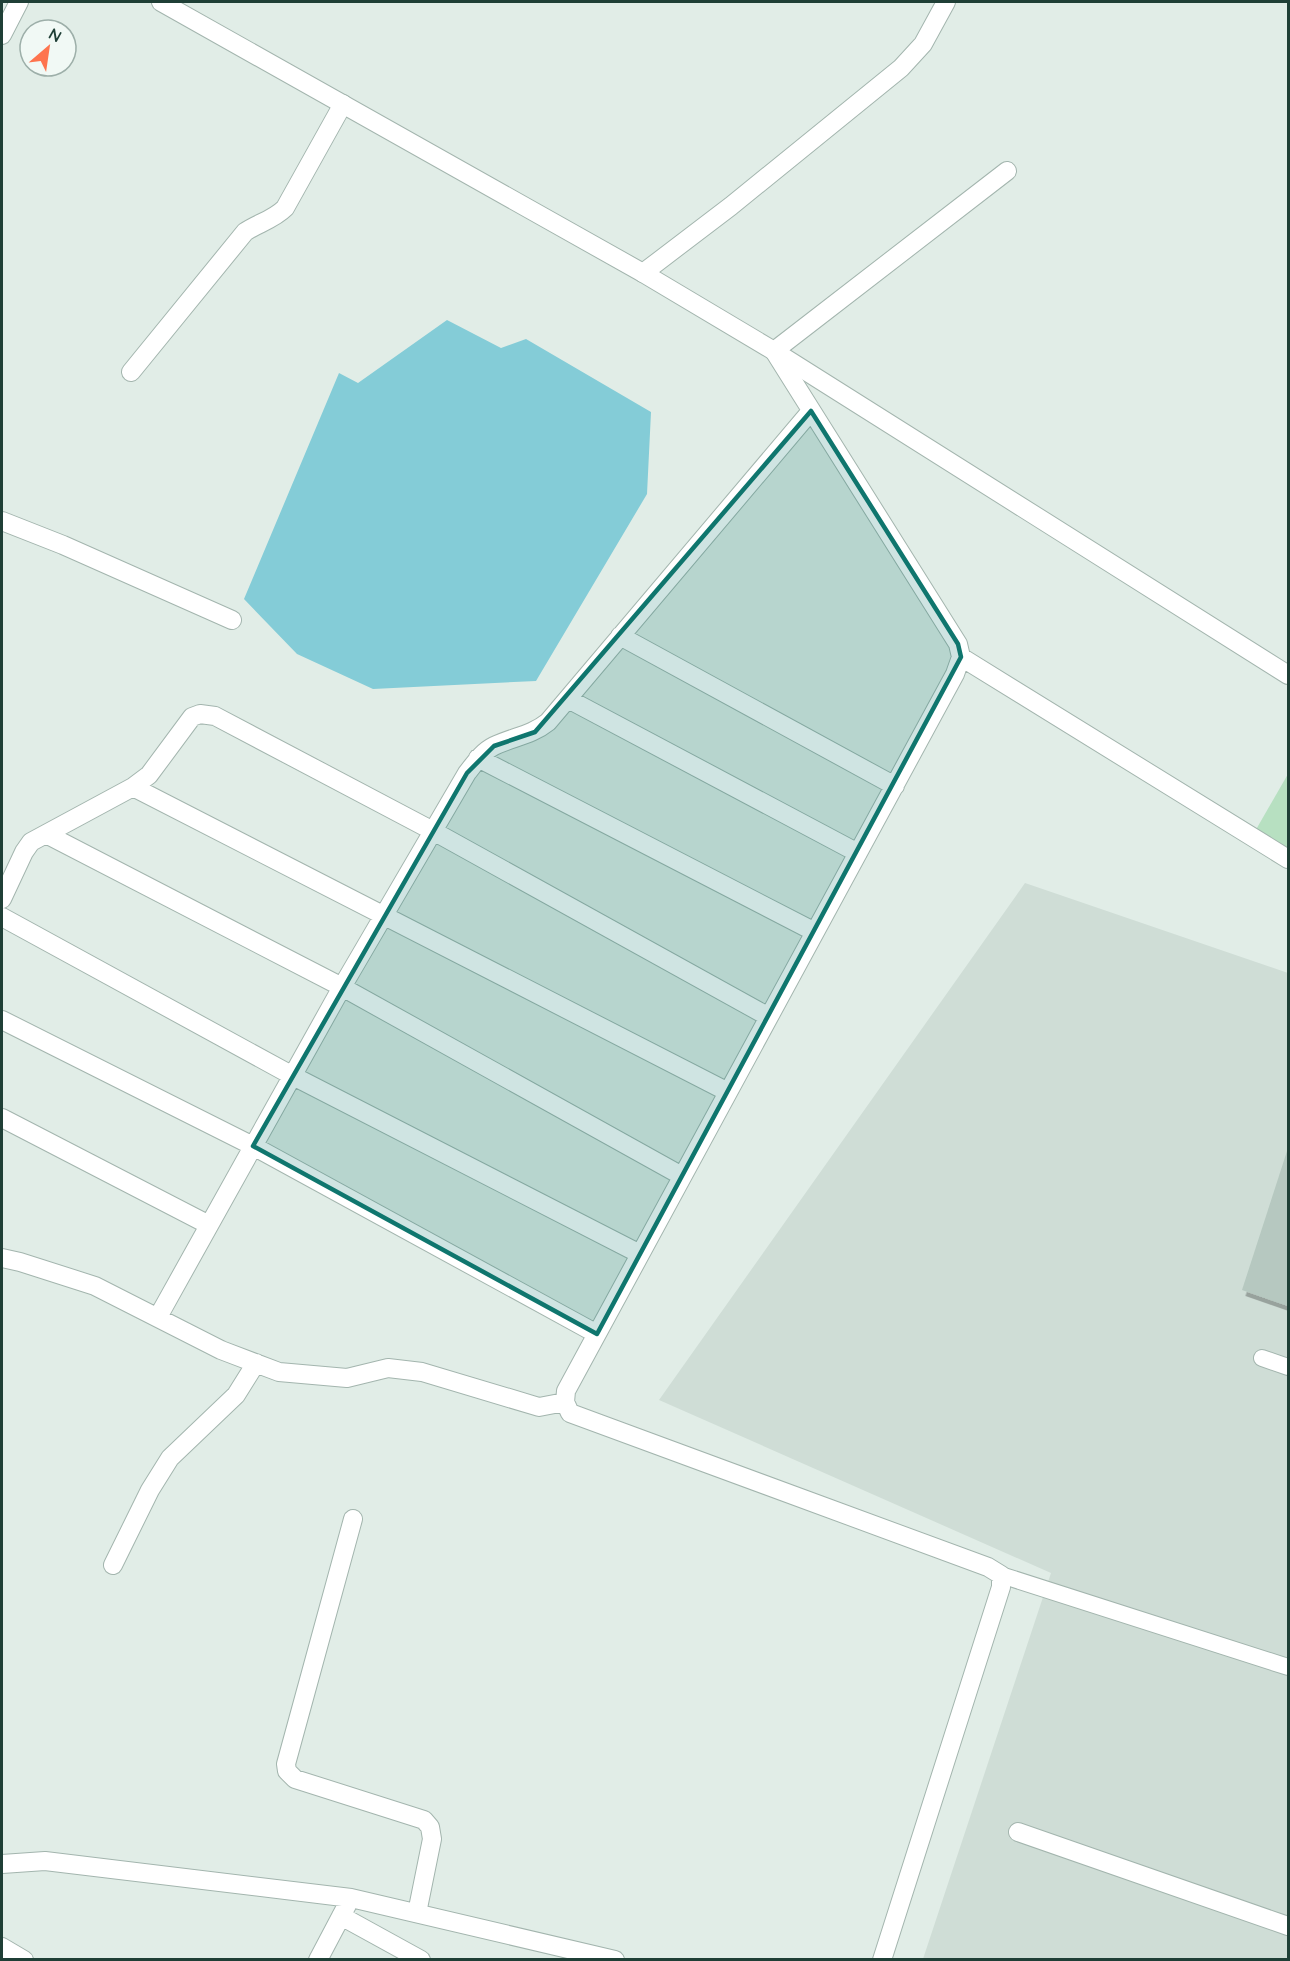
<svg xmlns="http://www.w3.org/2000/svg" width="1290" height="1961" font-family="Quicksand,sans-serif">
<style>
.built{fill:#cfddd6}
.green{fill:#b7e0c1}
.water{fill:#84ccd7}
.building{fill:#b6c8c0;filter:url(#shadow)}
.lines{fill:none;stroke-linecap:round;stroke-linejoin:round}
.service-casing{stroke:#a3b5ae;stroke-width:18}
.minor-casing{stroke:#a3b5ae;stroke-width:20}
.tertiary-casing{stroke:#a3b5ae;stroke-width:20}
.service{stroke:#fff;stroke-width:16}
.minor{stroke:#fff;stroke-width:18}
.tertiary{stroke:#fff;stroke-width:18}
.marked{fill:#0f766e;fill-opacity:0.2;stroke:#0f766e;stroke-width:4.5;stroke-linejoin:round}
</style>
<defs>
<filter id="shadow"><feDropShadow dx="3.5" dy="6" stdDeviation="0" flood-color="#0004"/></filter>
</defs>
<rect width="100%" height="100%" fill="#e1ede7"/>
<path class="built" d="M1025,883L1288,973V1959H923L1051,1573L659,1400Z"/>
<path class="green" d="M1288,774V858L1250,840Z"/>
<path class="water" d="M447,320L501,348L526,339L651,412L647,494L536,681L373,689L297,654L244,599L339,373L358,383Z"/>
<path class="building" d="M1288,1148V1306L1242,1290Z"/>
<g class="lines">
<g class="service-casing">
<path id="service" d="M1262,1358L1288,1367
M1001,1575L1288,1667"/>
</g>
<g class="minor-casing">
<path id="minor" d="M2,35L19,2
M643,273L731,206L901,68L923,44L946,2
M131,372L245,232C258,223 273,220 285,208L343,104
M2,521L63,545L232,620
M620,636L895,786
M961,657L1288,859
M568,699L858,853
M478,758L815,932
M133,787L728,1092
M46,834L342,987L682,1176
M2,899L24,852L31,842L133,787L149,775L192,717L200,714L215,716L433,831L769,1017
M2,917L293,1076L640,1254
M2,1020L253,1146L597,1334
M2,1118L209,1225
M2,1258L20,1262L95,1286L221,1350L279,1372L347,1378L388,1368L422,1372L539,1407L565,1402
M158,1317L342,987L467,773C475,763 482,752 494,746C513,737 532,735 548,722L811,411
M353,1519L286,1764L287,1771L295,1779L424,1820L430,1827L432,1839L417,1913
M113,1565L150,1490L170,1458L236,1395L256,1363
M1018,1832L1288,1926
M2,1864L45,1861L351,1898L615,1960
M341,1916L421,1960
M2,1947L24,1960
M318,1960L347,1905
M882,1960L1001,1587V1575L988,1567L570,1413L565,1402L566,1391L955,674L961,657L958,644L774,351L1007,171"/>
</g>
<g class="tertiary-casing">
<path id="tertiary" d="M161,2L643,273L774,351L1288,675"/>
</g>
<use href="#service" class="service"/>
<use href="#minor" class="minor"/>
<use href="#tertiary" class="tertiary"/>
</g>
<path class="marked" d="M811,411L958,644L961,657L597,1334L253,1146L467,773L494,746L535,732Z"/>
<rect width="1290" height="1961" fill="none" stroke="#1f3f36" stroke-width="6"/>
<g transform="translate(48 48) rotate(29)"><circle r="28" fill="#f1f9f5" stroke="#9dafa9" stroke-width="1.5"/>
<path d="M0-4.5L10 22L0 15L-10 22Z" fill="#fe744e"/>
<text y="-9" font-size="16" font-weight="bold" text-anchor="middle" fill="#1f3f36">N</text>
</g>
</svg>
